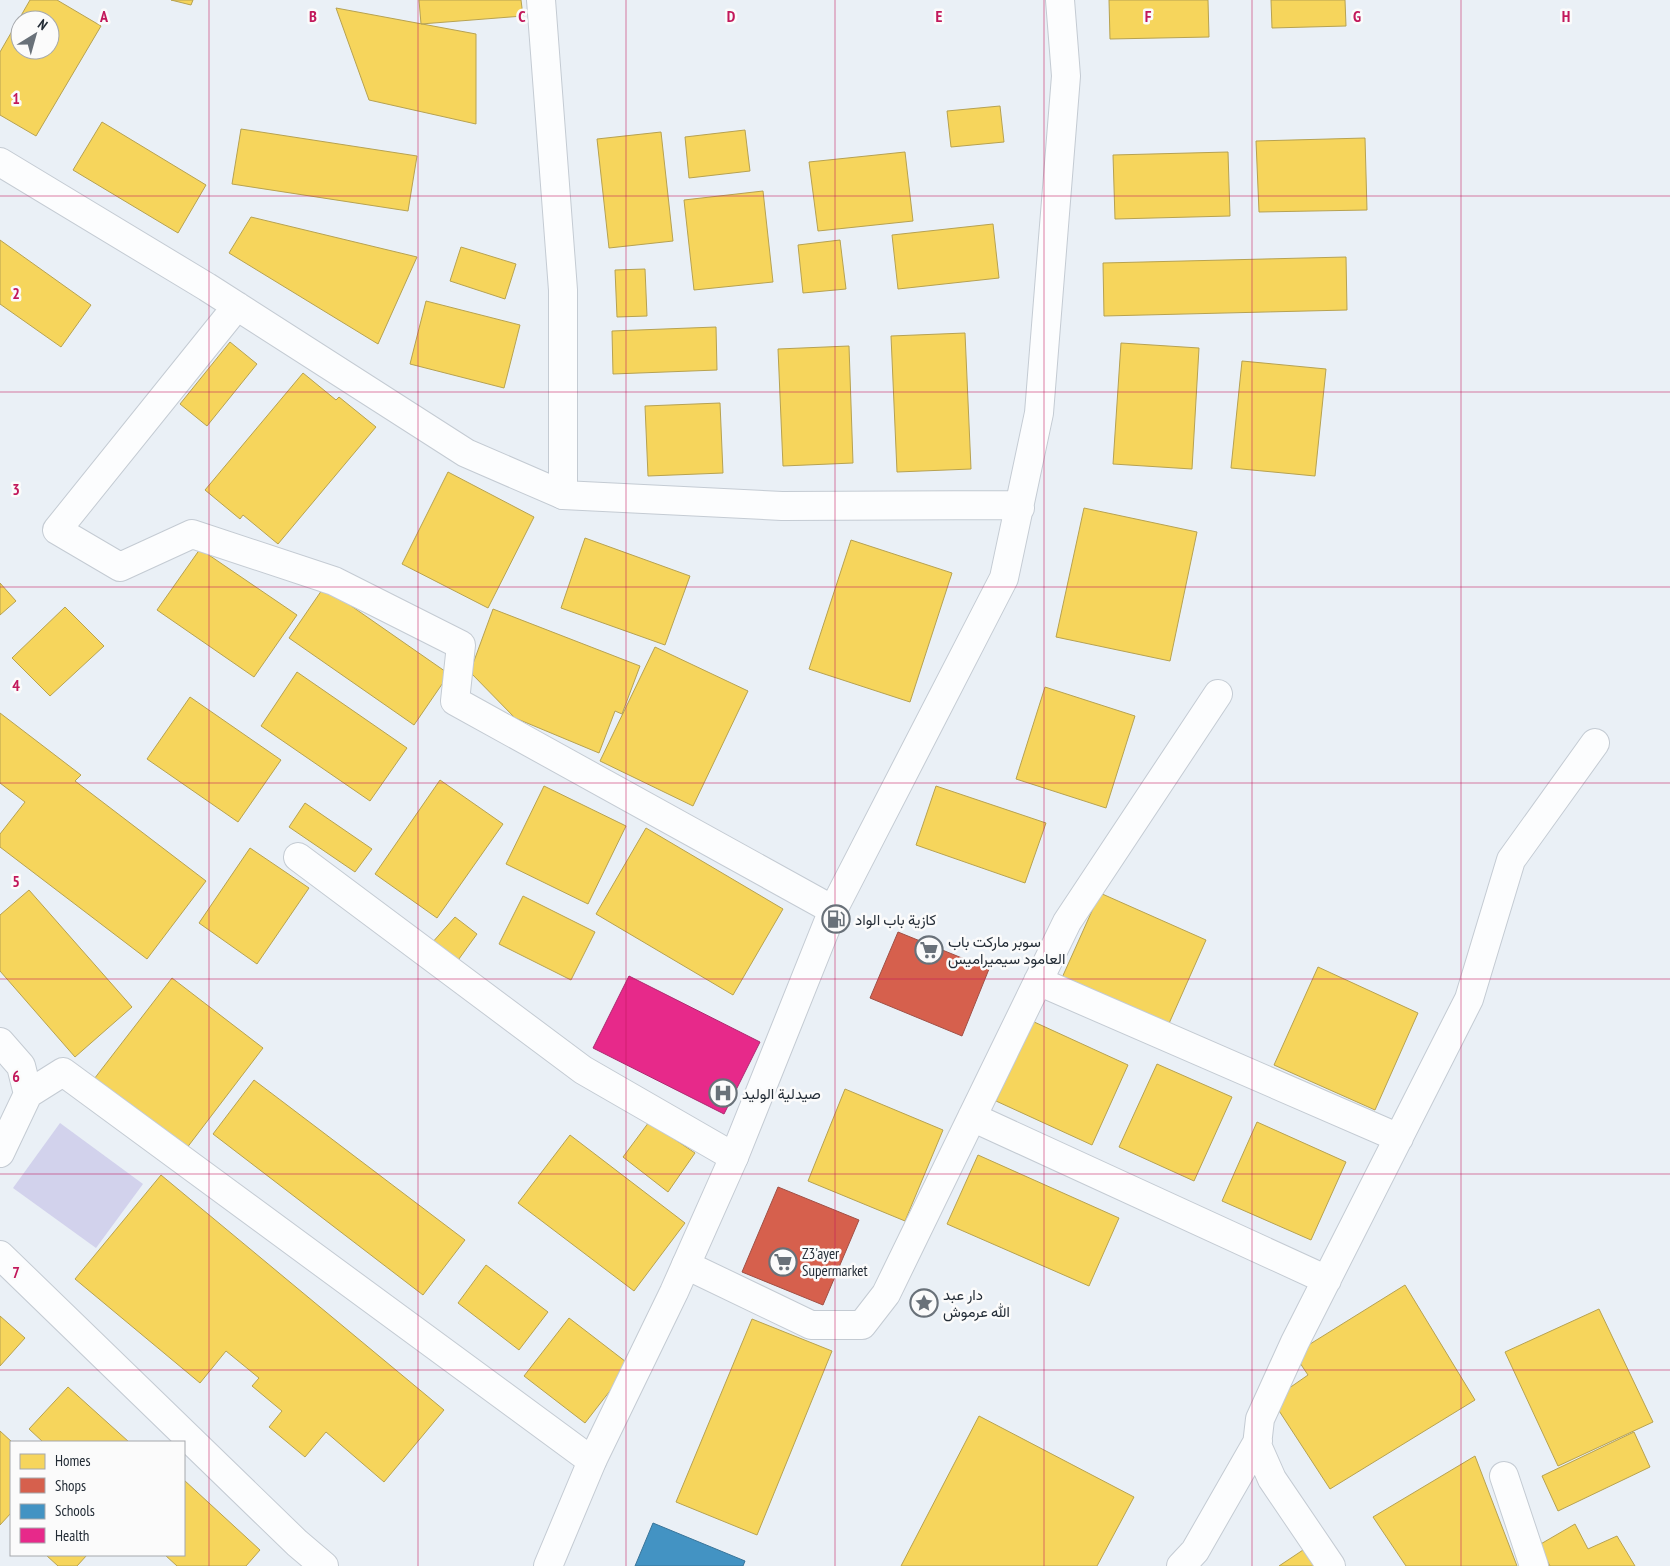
<svg xmlns="http://www.w3.org/2000/svg" width="1670" height="1566" font-family="'PT Sans Narrow',Vazirmatn,sans-serif">
<style>
.green{fill:#d2d2ec}
.homes{fill:#f6d55c;stroke:#b7a251;fill-rule:evenodd}
.shops{fill:#d6604d;stroke:#a05046}
.schools{fill:#4393c3;stroke:#397499}
.health{fill:#e7298a;stroke:#ac2a71}
.lines{fill:none;stroke-linecap:round;stroke-linejoin:round}
.street-casing{stroke:#c4cbd3;stroke-width:30}
.secondary-casing{stroke:#c4cbd3;stroke-width:30}
.street{stroke:#fcfdfe;stroke-width:28}
.secondary{stroke:#fcfdfe;stroke-width:28}
.grid{fill:none;stroke:#c2185b;stroke-width:1;stroke-opacity:0.55}
.labels{text-anchor:middle;dominant-baseline:central;stroke-width:5;stroke-linejoin:round;paint-order:stroke}
.poi-label{font-size:15px;fill:#232c36;stroke:#fbfbfb;text-anchor:start}
.grid-label{font-size:16px;text-anchor:middle;font-weight:bold;fill:#c2185b;stroke:#fbfbfb;stroke-width:5;stroke-linejoin:round;paint-order:stroke}
</style>
<rect width="100%" height="100%" fill="#eaf0f6"/>
<path class="green" d="M60,1123L143,1184L96,1248L13,1188Z"/>
<path class="homes" d="M30,0H57L101,26L36,136L0,115V52ZM20,20H50V50H20Z
M171,0H193L191,5Z
M419,0H521L523,16L421,24Z
M1109,0H1208L1209,37L1110,39Z
M1271,0H1345L1346,26L1272,28Z
M336,8L476,34V124L369,100Z
M1000,106L1004,142L951,147L947,111Z
M102,122L206,185L178,233L73,170Z
M241,129L417,156L408,211L232,184Z
M745,130L750,171L689,178L685,137Z
M661,132L673,241L609,248L597,139Z
M1365,138L1367,210L1259,212L1256,141Z
M905,152L913,221L818,231L809,162Z
M1228,152L1230,216L1115,219L1113,155Z
M763,191L773,282L694,290L684,200Z
M251,217L417,257L378,344L229,253Z
M993,224L999,278L898,289L892,235Z
M0,240L91,305L61,347L0,304Z
M840,240L846,289L803,293L798,245Z
M461,247L516,264L505,299L450,281Z
M1346,257L1347,310L1104,316L1103,263Z
M645,269L647,316L617,317L615,270Z
M426,301L520,325L504,388L410,364Z
M716,327L717,370L613,374L612,331Z
M965,333L971,469L897,472L891,336Z
M230,342L257,364L207,426L180,404Z
M1121,343L1199,348L1192,469L1113,464Z
M849,346L853,463L783,466L778,349Z
M1242,361L1326,369L1315,476L1231,468Z
M303,373L336,400L339,397L376,427L278,544L243,515L240,519L205,490Z
M720,403L723,473L648,476L645,406Z
M448,472L534,517L488,608L402,564Z
M1084,508L1197,532L1170,661L1056,637Z
M585,538L690,576L665,645L561,608Z
M851,540L952,573L910,702L809,669Z
M200,549L297,615L254,677L157,610Z
M0,583L16,601L0,615Z
M324,587L449,674L414,725L289,638Z
M65,607L104,646L50,696L12,658Z
M493,609L640,666L622,714L615,711L599,753L515,718L470,672Z
M655,647L748,691L693,806L600,761Z
M297,672L407,748L370,801L261,726Z
M1045,687L1135,716L1106,808L1016,779Z
M190,697L281,760L238,822L147,759Z
M0,713L81,775L75,781L206,881L147,959L0,847V834L25,802L0,783Z
M440,780L503,824L437,918L375,874Z
M544,786L626,826L588,904L506,864Z
M936,786L1046,823L1025,883L916,845Z
M305,803L372,849L355,872L289,827Z
M646,828L783,909L733,995L596,914Z
M250,848L309,888L257,964L199,923Z
M29,890L132,1007L75,1057L0,971V915Z
M1100,893L1206,940L1167,1028L1061,980Z
M523,896L595,932L571,980L499,944Z
M455,917L477,934L456,963L431,944Z
M1318,967L1418,1013L1375,1110L1274,1065Z
M172,978L263,1048L183,1153L91,1083Z
M1032,1021L1128,1065L1092,1145L996,1101Z
M1157,1064L1232,1097L1194,1181L1119,1147Z
M254,1080L465,1240L423,1295L213,1134Z
M845,1089L943,1130L905,1221L808,1181Z
M649,1122L695,1153L668,1192L623,1157Z
M1257,1122L1346,1162L1311,1240L1222,1201Z
M570,1135L685,1223L634,1291L518,1203Z
M978,1155L1119,1218L1089,1286L947,1224Z
M161,1175L444,1410L384,1482L326,1432L305,1457L269,1427L282,1411L252,1386L259,1378L226,1351L200,1383L75,1279Z
M486,1265L548,1312L519,1350L458,1303Z
M1405,1285L1475,1400L1330,1489L1272,1400L1308,1375L1294,1354Z
M1599,1309L1653,1422L1558,1466L1505,1352Z
M0,1316L25,1338L0,1366Z
M569,1318L630,1365L585,1423L524,1376Z
M752,1319L832,1351L757,1535L676,1502Z
M68,1387L129,1442H43L29,1429Z
M979,1416L1134,1497L1097,1566H901Z
M0,1431L12,1442L11,1513L0,1525Z
M1634,1432L1650,1467L1558,1511L1542,1476Z
M1475,1456L1517,1566H1406L1373,1517Z
M184,1480L260,1550L246,1566H177L165,1555H184Z
M1575,1524L1588,1549L1617,1536L1635,1566H1550L1539,1545Z
M1303,1550L1314,1566H1279Z
M46,1555H87L77,1566H58Z"/>
<path class="shops" d="M898,932L989,969L962,1036L870,998Z
M778,1187L859,1220L823,1305L742,1272Z"/>
<path class="schools" d="M653,1523L745,1561L743,1566H635Z"/>
<path class="health" d="M629,976L760,1042L724,1114L593,1048Z"/>
<g class="lines">
<g class="street-casing">
<path id="street" d="M0,162L207,287L466,453L563,495
M237,306L57,530L120,567L192,534L334,581L461,645L455,701L833,910
M298,857L583,1070L734,1157
M1038,981L1399,1138
M0,1042L21,1066L28,1094L0,1153
M28,1094L63,1072L592,1461
M972,1117L1327,1280
M0,1255L297,1543L324,1566
M686,1265L811,1325H862L886,1294L1067,922L1218,694
M1504,1476L1534,1566
M1181,1566L1195,1551L1258,1441
M1331,1566L1272,1479L1257,1445L1260,1419L1295,1342L1469,999L1511,860L1595,743"/>
</g>
<g class="secondary-casing">
<path id="secondary" d="M541,0L563,290V495L782,506L1015,505L1020,508
M548,1566L592,1461L674,1292L734,1157L833,910L1004,578L1039,413L1066,76L1060,0"/>
</g>
<use href="#street" class="street"/>
<use href="#secondary" class="secondary"/>
</g>
<path class="grid" d="M209,0V1566M418,0V1566M626,0V1566M835,0V1566M1044,0V1566M1252,0V1566M1461,0V1566M0,196H1670M0,392H1670M0,587H1670M0,783H1670M0,979H1670M0,1174H1670M0,1370H1670"/>
<defs>
<g id="fuel-ring" transform="scale(1.4375)"><circle r="9.5" fill="#fbfbfb" stroke="#697179" stroke-width="1.5"/><path d="M-5.5-6h7V0h2V4h1.3V-2.5L3-4.5l.8-.8L6-3V5H2.5V1h-1V6h-7ZM-4.2-4.7v3.2H.2V-4.7Z" fill="#697179"/></g>
<g id="supermarket-ring" transform="scale(1.4375)"><circle r="9.5" fill="#fbfbfb" stroke="#697179" stroke-width="1.5"/><path d="M-6-5.5h2.5l.6 2H6L4.5 2H-2.5L-4.4-4H-6ZM-1.5 3.2a1.3 1.3 0 1 0 .1 0ZM3 3.2a1.3 1.3 0 1 0 .1 0Z" fill="#697179"/></g>
<g id="hospital-ring" transform="scale(1.4375)"><circle r="9.5" fill="#fbfbfb" stroke="#697179" stroke-width="1.5"/><path d="M-5-5h3v3.5h4V-5h3V5h-3V1.5h-4V5h-3Z" fill="#697179"/></g>
<g id="sight-ring" transform="scale(1.4375)"><circle r="9.5" fill="#fbfbfb" stroke="#697179" stroke-width="1.5"/><path d="M0-6L1.8-2.2L6-1.7L2.9 1.2L3.7 5.4L0 3.3L-3.7 5.4L-2.9 1.2L-6-1.7L-1.8-2.2Z" fill="#697179"/></g>
</defs>
<g fill-rule="evenodd">
<use href="#fuel-ring" x="836" y="919"/>
<use href="#supermarket-ring" x="929" y="950"/>
<use href="#hospital-ring" x="723" y="1093"/>
<use href="#supermarket-ring" x="783" y="1262"/>
<use href="#sight-ring" x="924" y="1303"/>
</g>
<g class="labels">
<g class="poi-label">
<text x="855" y="919">كازية باب الواد</text>
<text x="948" y="941">سوبر ماركت باب<tspan x="948" dy="17">العامود سيميراميس</tspan></text>
<text x="742" y="1093">صيدلية الوليد</text>
<text x="802" y="1253">Z3'ayer<tspan x="802" dy="17">Supermarket</tspan></text>
<text x="943" y="1294">دار عبد<tspan x="943" dy="17">الله عرموش</tspan></text>
</g>
</g>
<g class="grid-label">
<text x="104" y="22">A</text>
<text x="313" y="22">B</text>
<text x="522" y="22">C</text>
<text x="731" y="22">D</text>
<text x="939" y="22">E</text>
<text x="1148" y="22">F</text>
<text x="1357" y="22">G</text>
<text x="1566" y="22">H</text>
<text x="16" y="104">1</text>
<text x="16" y="299">2</text>
<text x="16" y="495">3</text>
<text x="16" y="691">4</text>
<text x="16" y="887">5</text>
<text x="16" y="1082">6</text>
<text x="16" y="1278">7</text>
</g>
<rect x="10" y="1441" width="175" height="115" fill="#fbfbfb" stroke="#a5a8ac"/>
<rect x="20" y="1454" width="25" height="15" fill="#f6d55c" stroke="#a5a8ac"/>
<text x="55" y="1466" font-size="15" fill="#232c36">Homes</text>
<rect x="20" y="1478" width="25" height="15" fill="#d6604d" stroke="#a5a8ac"/>
<text x="55" y="1491" font-size="15" fill="#232c36">Shops</text>
<rect x="20" y="1504" width="25" height="15" fill="#4393c3" stroke="#a5a8ac"/>
<text x="55" y="1516" font-size="15" fill="#232c36">Schools</text>
<rect x="20" y="1528" width="25" height="15" fill="#e7298a" stroke="#a5a8ac"/>
<text x="55" y="1541" font-size="15" fill="#232c36">Health</text>
<g transform="translate(35 35) rotate(37)"><circle r="24" fill="#fbfbfb" stroke="#a5a8ac"/>
<path d="M0-4L9 19L0 12L-9 19Z" fill="#697179"/>
<text y="-8" font-size="14" font-weight="bold" text-anchor="middle" fill="#232c36">N</text>
</g>
</svg>
